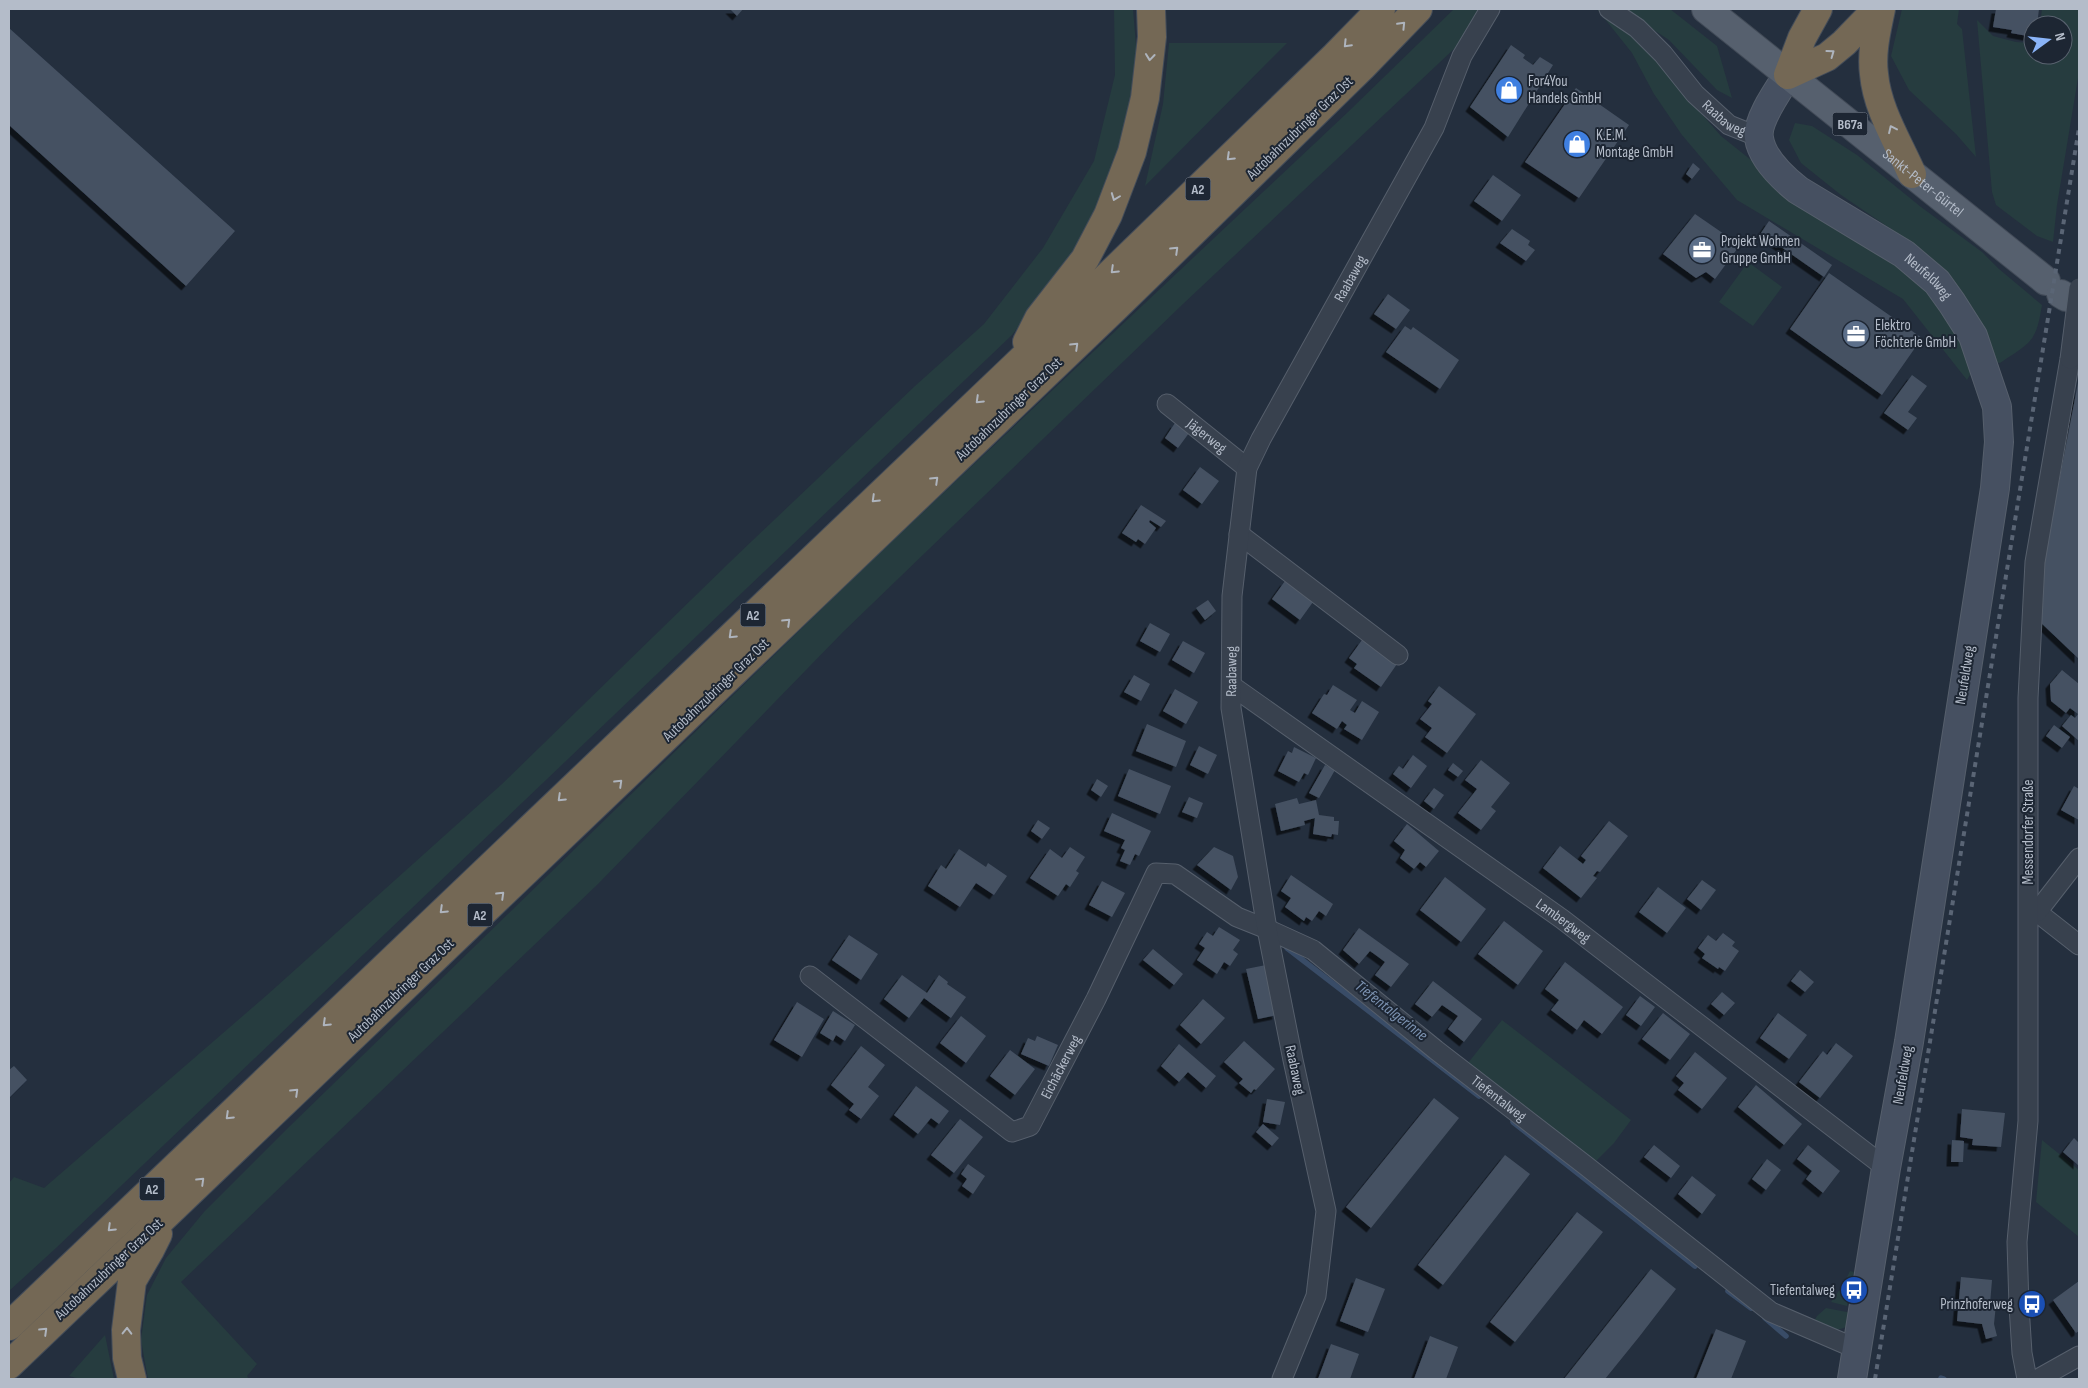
<svg xmlns="http://www.w3.org/2000/svg" width="2088" height="1388" font-family="'Sofia Sans Condensed',sans-serif">
<style>
.green{fill:#263c3f}
.lines{fill:none;stroke-linecap:round;stroke-linejoin:round}
.stream{stroke:#394c67;stroke-width:5.5}
.building{fill:#455162;filter:url(#shadow)}
.street-casing{stroke:#565f6c;stroke-width:21}
.secondary-casing{stroke:#565f6c;stroke-width:30}
.primary-casing{stroke:#414a57;stroke-width:30}
.highway-casing{stroke:#434c59;stroke-width:30}
.street{stroke:#38414e;stroke-width:19}
.secondary{stroke:#465061;stroke-width:28}
.primary{stroke:#56606e;stroke-width:28}
.highway{stroke:#746855;stroke-width:28}
.rail{stroke:#5a6575;stroke-width:4;stroke-dasharray:5 5;stroke-linecap:butt}
.street-bridge-casing{stroke:#565f6c;stroke-width:21;stroke-linecap:butt}
.street-bridge{stroke:#38414e;stroke-width:19}
.oneway{stroke:#aeb4bd}
.labels{text-anchor:middle;dominant-baseline:central;stroke-width:4;stroke-linejoin:round;paint-order:stroke}
.shield{fill:#1d2633;stroke:#878f9c;stroke-width:1}
.shield-label{font-size:14px;font-weight:bold;fill:#b4bcc9}
.poi-label{font-size:15px;fill:#b4bcc9;stroke:#1d2633;text-anchor:start}
.street-label{font-size:15px;fill:#b4bcc9;stroke:#1d2633}
.water-label{font-size:16px;font-style:italic;fill:#7c92b1;stroke:#1d2633}
</style>
<defs>
<filter id="shadow"><feDropShadow dx="-4.5" dy="4.5" stdDeviation="0" flood-color="#0009"/></filter>
</defs>
<rect width="100%" height="100%" fill="#242f3e"/>
<path class="green" d="M1114,9H1133L1138,69L1121,157L1069,261L1012,335L56,1248L9,1291V1183L14,1177L44,1188L267,995L502,784L731,561L915,386L984,324L1043,248L1094,161L1115,75Z
M1454,9H1482L1455,48L1183,304L843,632L598,884L181,1282L257,1364L247,1376L249,1379H148L141,1340L147,1295L166,1258L204,1212L290,1126L870,562L1348,112Z
M1597,9L1642,33L1684,94L1721,136L1766,172L1922,277L1975,366L1967,380L1903,299L1737,200L1682,135L1654,94L1632,53Z
M1622,9H1670L1717,46L1732,98L1717,90L1669,40Z
M1902,9H1959L1957,24L1962,29L1976,157L1956,134L1909,90L1891,56Z
M2042,9H2079L2078,78L2057,205L2053,242L2037,236L1996,205L1992,192L1977,20L1993,36L2016,42L2033,43V55H2063V25H2040Z
M1169,43H1287L1145,186L1163,104Z
M1795,123L1812,126L1857,155L1921,207L1982,252L1999,269L2042,305C2036,343 2031,342 2000,363L1994,362L1927,260L1891,229L1841,195L1801,163L1789,140Z
M1748,262L1782,287L1753,326L1719,302Z
M1502,1020L1631,1120L1614,1143L1593,1164L1468,1063Z
M2042,1140L2079,1170V1237L2036,1202Z
M1850,1271L1854,1272L1847,1306L1831,1302L1843,1285Z
M1826,1308L1852,1313L1848,1326C1835,1333 1826,1328 1813,1323L1817,1316Z
M105,1335L114,1379H80L69,1376Z"/>
<g class="lines">
<path class="stream" d="M1287,948L1479,1096
M1513,1122L1695,1266
M1728,1291L1751,1308
M1765,1318L1786,1336
M1941,1378L1944,1379"/>
</g>
<path class="building" d="M730,9H743L737,16Z
M1996,9H2039L2037,25H2033V37L2011,33L2012,30L1993,27Z
M9,28L235,231L186,286L9,125Z
M1511,45L1525,55L1523,58L1533,65L1540,57L1553,65L1508,137L1470,107Z
M1576,88L1629,125L1579,198L1525,162Z
M1693,163L1700,169L1692,179L1686,174Z
M1493,175L1521,195L1502,221L1474,201Z
M1695,214L1740,245L1715,279L1706,272L1696,278L1663,254Z
M1769,221L1832,265L1824,277L1761,233Z
M1512,229L1530,241L1528,245L1535,250L1526,261L1500,243Z
M1829,273L1922,338L1882,395L1790,329Z
M1388,294L1410,310L1396,329L1374,314Z
M1405,326L1411,330L1413,327L1459,360L1440,389L1386,352Z
M1912,375L1927,386L1908,412L1917,418L1908,430L1884,413Z
M2078,383H2079V659L2038,620L2046,549Z
M1175,423L1189,433L1178,448L1165,438Z
M1200,467L1219,481L1202,504L1183,490Z
M1141,505L1166,521L1161,527L1150,520L1149,522L1156,528L1145,544L1138,539L1136,542L1122,533Z
M1285,581L1313,602L1300,620L1272,599Z
M1208,600L1216,611L1205,620L1196,608Z
M1150,623L1170,634L1160,652L1140,641Z
M1362,640L1397,664L1381,687L1354,668L1357,664L1349,658Z
M1183,641L1205,653L1194,673L1172,660Z
M2062,670L2079,684V741L2062,726L2071,715L2075,718L2078,714L2070,708L2066,713L2051,701L2050,684Z
M1134,675L1150,684L1141,701L1124,692Z
M1333,685L1357,700L1350,710L1355,713L1362,701L1379,712L1362,740L1344,729L1347,725L1342,721L1337,729L1312,713L1324,694L1327,695Z
M1439,686L1476,714L1447,753L1425,737L1432,728L1420,719L1432,704L1428,701Z
M1175,689L1198,702L1186,724L1163,711Z
M1147,724L1186,741L1176,767L1136,751Z
M2054,725L2070,737L2062,748L2046,736Z
M1199,746L1217,755L1208,774L1190,765Z
M1294,747L1316,758L1308,775L1304,773L1299,782L1278,771L1288,751L1292,753Z
M1413,755L1427,766L1411,788L1393,774L1399,766L1403,769Z
M1481,760L1510,783L1491,807L1496,811L1481,830L1458,813L1477,789L1465,780Z
M1453,763L1463,771L1458,777L1448,770Z
M1325,765L1335,770L1319,798L1309,793Z
M1129,769L1171,786L1160,814L1118,796Z
M1097,779L1108,786L1101,797L1091,790Z
M2074,786L2079,789V820L2061,810Z
M1434,788L1444,795L1434,809L1424,801Z
M1189,797L1203,803L1197,818L1182,812Z
M1297,798L1299,804L1316,800L1319,815L1334,817V821H1339L1338,835L1332,834L1331,837L1313,834L1315,818L1304,821L1305,825L1281,831L1275,804Z
M1112,813L1151,831L1139,856L1135,854L1130,865L1120,861L1125,850L1121,848L1125,840L1104,831Z
M1038,820L1050,828L1042,839L1031,831Z
M1609,821L1628,836L1600,872L1597,871L1593,876L1597,878L1581,898L1543,868L1560,846L1583,864L1586,860L1581,856Z
M1407,824L1439,851L1426,867L1420,862L1414,869L1400,858L1405,850L1394,841Z
M1070,847L1085,857L1076,871L1079,873L1070,887L1066,884L1058,896L1030,878L1050,849L1062,858Z
M1214,847L1233,856L1238,877L1231,890L1197,865Z
M959,849L986,867L988,863L1007,876L994,895L976,883L960,907L928,886L941,865L946,869Z
M1291,875L1333,904L1326,916L1319,911L1312,921L1306,917L1304,921L1285,907L1291,898L1281,891Z
M1445,877L1486,909L1461,942L1420,910Z
M1702,880L1716,890L1701,910L1687,899Z
M1102,881L1125,893L1112,917L1089,905Z
M1658,887L1686,908L1667,933L1639,912Z
M1504,921L1543,951L1518,985L1478,954Z
M1219,927L1240,940L1233,950L1238,954L1230,966L1224,962L1217,974L1197,960L1205,948L1199,944L1207,932L1213,936Z
M1359,928L1409,964L1391,987L1375,975L1385,962L1377,956L1370,951L1359,964L1343,950Z
M1723,933L1735,942L1732,946L1739,951L1725,971L1719,967L1718,969L1702,958L1705,954L1698,948L1708,935L1716,941Z
M849,935L878,954L861,980L832,960Z
M1153,949L1183,974L1174,985L1143,960Z
M1565,962L1623,1007L1602,1034L1584,1020L1577,1030L1551,1010L1559,1000L1545,989Z
M1266,965L1277,1015L1258,1019L1246,969Z
M1800,970L1814,982L1805,992L1791,981Z
M902,975L927,993L939,975L948,982L947,984L966,997L951,1018L924,998L909,1018L884,999Z
M1433,981L1482,1019L1464,1042L1448,1029L1458,1016L1442,1005L1432,1017L1415,1004Z
M1722,992L1735,1003L1724,1015L1711,1004Z
M1640,996L1655,1007L1641,1026L1626,1015Z
M1203,999L1225,1018L1201,1044L1180,1025Z
M797,1002L824,1019L802,1057L774,1040Z
M833,1011L855,1025L845,1041L836,1035L833,1041L820,1033Z
M1663,1013L1690,1034L1670,1060L1642,1039Z
M1778,1013L1807,1035L1789,1059L1760,1038Z
M961,1016L986,1036L966,1063L940,1043Z
M1037,1036L1058,1045L1049,1066L1021,1054L1028,1038L1035,1041Z
M1244,1041L1275,1069L1256,1090L1254,1089L1251,1093L1239,1083L1243,1079L1224,1062Z
M1836,1043L1853,1056L1820,1098L1799,1082L1823,1051L1827,1055Z
M1179,1044L1216,1076L1206,1088L1188,1072L1179,1082L1161,1066Z
M861,1046L885,1065L868,1087L879,1096L861,1119L849,1110L854,1104L831,1085Z
M1010,1050L1035,1069L1015,1095L990,1076Z
M1695,1052L1727,1078L1702,1109L1678,1090L1684,1083L1676,1076Z
M14,1066L27,1080L9,1098V1070Z
M1756,1085L1802,1124L1784,1145L1738,1107Z
M916,1086L949,1111L939,1124L931,1118L918,1134L894,1115Z
M1434,1098L1459,1118L1371,1228L1346,1207Z
M1267,1099L1285,1102L1280,1125L1263,1122Z
M1962,1109L2005,1113L2001,1147L1972,1145L1973,1139L1960,1137Z
M960,1119L983,1137L954,1173L931,1155Z
M1263,1124L1279,1138L1272,1146L1256,1132Z
M2074,1138L2079,1143L2078,1165L2063,1152Z
M1952,1140L1964,1141L1963,1162H1951Z
M1654,1145L1680,1166L1671,1178L1644,1157Z
M1808,1145L1840,1171L1823,1193L1806,1179L1812,1171L1797,1159Z
M1505,1155L1530,1174L1443,1285L1418,1265Z
M1767,1159L1781,1170L1766,1190L1752,1179Z
M968,1164L985,1176L973,1194L962,1186L967,1179L961,1174Z
M1692,1176L1716,1195L1702,1214L1678,1194Z
M1577,1212L1603,1232L1515,1342L1490,1322Z
M1651,1269L1676,1289L1639,1337L1605,1379H1564Z
M1961,1277L1992,1280L1990,1304H1996L1994,1324L1997,1336L1986,1339L1982,1324L1957,1321Z
M1356,1278L1385,1289L1368,1332L1340,1321Z
M2079,1281V1331L2076,1333L2053,1300Z
M1716,1329L1746,1341L1731,1379H1696Z
M1430,1336L1458,1347L1446,1379H1414Z
M1331,1344L1359,1354L1350,1379H1318Z"/>
<g class="lines">
<g class="street-casing">
<g id="street">
<path id="s1" d="M1609,9L1637,28L1663,54L1695,94L1729,125L1759,137"/>
<path id="s2" d="M1167,404L1247,468"/>
<path d="M1239,534L1398,655"/>
<path id="s3" d="M1232,686L1562,919L1886,1168"/>
<path d="M2029,911L2037,912L2079,945"/>
<path d="M2037,912L2079,858"/>
<path id="s4" d="M810,976L1012,1132L1030,1126L1096,999L1156,873L1175,874L1237,917L1267,929L1313,950L1436,1050L1585,1165L1771,1312L1857,1349"/>
<path id="s5" d="M1282,1379L1316,1296L1326,1211L1293,1060L1267,929L1231,708L1232,596L1247,468L1261,439L1434,128L1462,56L1490,9"/>
<path d="M2027,1379L2022,1353L2019,1306L2017,1242L2028,1121V698L2035,562L2070,359"/>
<path d="M2038,1379L2079,1356"/>
</g>
</g>
<g class="secondary-casing">
<g id="secondary">
<path id="s6" d="M1788,75C1779,89 1756,121 1759,138C1762,159 1783,178 1798,190L1904,254L1937,282L1952,303L1973,336L1997,407L1999,442L1995,488L1909,1042L1886,1168L1852,1379"/>
</g>
</g>
<g class="primary-casing">
<g id="primary">
<path id="s7" d="M1706,9L2046,281"/>
<path d="M2061,294L2066,297"/>
</g>
</g>
<g class="highway-casing">
<path id="highway" d="M1881,9C1877,29 1871,52 1874,74C1877,109 1898,142 1912,174
M1788,75L1827,57L1844,43L1877,9
M1788,75L1802,38L1818,9
M1027,342L1039,318L1085,259L1108,215L1132,152L1145,98L1152,37L1151,9
M9,1326L1014,367L1335,56L1381,9
M9,1365L1115,308L1362,67L1418,9
M132,1379L127,1358L126,1330L132,1281L150,1250L158,1234"/>
</g>
<use href="#street" class="street"/>
<use href="#secondary" class="secondary"/>
<use href="#primary" class="primary"/>
<use href="#highway" class="highway"/>
<path class="rail" d="M1875,1379L2079,128"/>
<g class="street-bridge-casing">
<path id="street-bridge" d="M2070,359L2079,288"/>
</g>
<use href="#street-bridge" class="street-bridge"/>
</g>
<defs><path id="oneway-chevron" d="M-2-3.5L2.5 0L-2 3.5" fill="none" stroke-width="1.6" stroke-linecap="round" stroke-linejoin="round" transform="scale(1.25)"/></defs>
<g class="oneway">
<use href="#oneway-chevron" transform="translate(1402 25) rotate(-46)"/>
<use href="#oneway-chevron" transform="translate(1347 44) rotate(134)"/>
<use href="#oneway-chevron" transform="translate(1831 53) rotate(-36)"/>
<use href="#oneway-chevron" transform="translate(1150 57) rotate(96)"/>
<use href="#oneway-chevron" transform="translate(1892 129) rotate(-115)"/>
<use href="#oneway-chevron" transform="translate(1230 157) rotate(136)"/>
<use href="#oneway-chevron" transform="translate(1115 197) rotate(111)"/>
<use href="#oneway-chevron" transform="translate(1175 250) rotate(-44)"/>
<use href="#oneway-chevron" transform="translate(1114 270) rotate(136)"/>
<use href="#oneway-chevron" transform="translate(1075 346) rotate(-44)"/>
<use href="#oneway-chevron" transform="translate(979 400) rotate(136)"/>
<use href="#oneway-chevron" transform="translate(935 480) rotate(-44)"/>
<use href="#oneway-chevron" transform="translate(875 499) rotate(136)"/>
<use href="#oneway-chevron" transform="translate(787 622) rotate(-44)"/>
<use href="#oneway-chevron" transform="translate(732 635) rotate(136)"/>
<use href="#oneway-chevron" transform="translate(619 783) rotate(-44)"/>
<use href="#oneway-chevron" transform="translate(561 798) rotate(136)"/>
<use href="#oneway-chevron" transform="translate(501 895) rotate(-44)"/>
<use href="#oneway-chevron" transform="translate(443 910) rotate(136)"/>
<use href="#oneway-chevron" transform="translate(326 1023) rotate(136)"/>
<use href="#oneway-chevron" transform="translate(295 1092) rotate(-44)"/>
<use href="#oneway-chevron" transform="translate(229 1116) rotate(136)"/>
<use href="#oneway-chevron" transform="translate(201 1181) rotate(-44)"/>
<use href="#oneway-chevron" transform="translate(111 1228) rotate(136)"/>
<use href="#oneway-chevron" transform="translate(44 1331) rotate(-44)"/>
<use href="#oneway-chevron" transform="translate(127 1331) rotate(-89)"/>
</g>
<defs>
<g id="shop-disc" transform="scale(1.4375)"><circle r="9.5" fill="#3f7fe0" stroke="#1d2633"/><path d="M-5-2.5h2.3a2.7 3.5 0 0 1 5.4 0H5L5.5 6h-11ZM-1.5-2.5h3a1.5 2.3 0 0 0-3 0Z" fill="#fff"/></g>
<g id="office-disc" transform="scale(1.4375)"><circle r="9.5" fill="#5c6f8a" stroke="#1d2633"/><path d="M-6-3h4V-5.5h4V-3h4V5H-6ZM-1-4.5V-3h2v-1.5ZM-6 0V1H6V0Z" fill="#fff"/></g>
<g id="bus-disc" transform="scale(1.4375)"><circle r="9.5" fill="#1a4fb4" stroke="#1d2633"/><path d="M-5-6H5V4H4V6H2V4H-2V6H-4V4H-5ZM-3.5-4V0h7V-4ZM-3.5 1.2v1.5H-2V1.2ZM2 1.2v1.5H3.5V1.2Z" fill="#fff"/></g>
</defs>
<g fill-rule="evenodd">
<use href="#shop-disc" x="1509" y="90"/>
<use href="#shop-disc" x="1577" y="144"/>
<use href="#office-disc" x="1702" y="250"/>
<use href="#office-disc" x="1856" y="334"/>
<use href="#bus-disc" x="1854" y="1290"/>
<use href="#bus-disc" x="2032" y="1304"/>
</g>
<g class="labels">
<g class="shield">
<rect x="1832.5" y="112.5" width="35" height="23" rx="4"/>
<rect x="1185.5" y="177.5" width="25" height="23" rx="4"/>
<rect x="740.5" y="603.5" width="25" height="23" rx="4"/>
<rect x="467.5" y="903.5" width="25" height="23" rx="4"/>
<rect x="139.5" y="1177.5" width="25" height="23" rx="4"/>
</g>
<g class="shield-label">
<text x="1850" y="124">B67a</text>
<text x="1198" y="189">A2</text>
<text x="753" y="615">A2</text>
<text x="480" y="915">A2</text>
<text x="152" y="1189">A2</text>
</g>
<g class="poi-label">
<text x="1528" y="81">For4You<tspan x="1528" dy="17">Handels GmbH</tspan></text>
<text x="1596" y="135">K.E.M.<tspan x="1596" dy="17">Montage GmbH</tspan></text>
<text x="1721" y="241">Projekt Wohnen<tspan x="1721" dy="17">Gruppe GmbH</tspan></text>
<text x="1875" y="325">Elektro<tspan x="1875" dy="17">Föchterle GmbH</tspan></text>
<text x="1835" y="1290" text-anchor="end">Tiefentalweg</text>
<text x="2013" y="1304" text-anchor="end">Prinzhoferweg</text>
</g>
<g class="street-label">
<text stroke="none"><textPath href="#s1" startOffset="160">Raabaweg</textPath></text>
<text transform="translate(1300 128) rotate(-44)">Autobahnzubringer Graz Ost</text>
<text stroke="none"><textPath href="#s7" startOffset="278">Sankt-Peter-Gürtel</textPath></text>
<text stroke="none"><textPath href="#s5" startOffset="1144">Raabaweg</textPath></text>
<text stroke="none"><textPath href="#s6" startOffset="294">Neufeldweg</textPath></text>
<text transform="translate(1009 409) rotate(-44)">Autobahnzubringer Graz Ost</text>
<text stroke="none"><textPath href="#s2" startOffset="51">Jägerweg</textPath></text>
<text stroke="none"><textPath href="#s5" startOffset="724">Raabaweg</textPath></text>
<text transform="translate(1965 675) rotate(-81)">Neufeldweg</text>
<text transform="translate(716 690) rotate(-44)">Autobahnzubringer Graz Ost</text>
<text transform="translate(2028 832) rotate(-90)">Messendorfer Straße</text>
<text stroke="none"><textPath href="#s3" startOffset="406">Lambergweg</textPath></text>
<text transform="translate(401 990) rotate(-44)">Autobahnzubringer Graz Ost</text>
<text stroke="none"><textPath href="#s4" startOffset="341">Eichäckerweg</textPath></text>
<text transform="translate(1295 1070) rotate(78)">Raabaweg</text>
<text transform="translate(1903 1075) rotate(-80)">Neufeldweg</text>
<text stroke="none"><textPath href="#s4" startOffset="972">Tiefentalweg</textPath></text>
<text transform="translate(109 1269) rotate(-43)">Autobahnzubringer Graz Ost</text>
</g>
<g class="water-label">
<text transform="translate(1391 1011) rotate(38)">Tiefentalgerinne</text>
</g>
</g>
<rect width="2088" height="1388" fill="none" stroke="#b4bcc9" stroke-width="20"/>
<g transform="translate(2048 40) rotate(75)"><circle r="24" fill="#1d2633" stroke="#59626f"/>
<path d="M0-4L9 19L0 12L-9 19Z" fill="#8ab4f8"/>
<text y="-8" font-size="14" font-weight="bold" text-anchor="middle" fill="#b4bcc9">N</text>
</g>
</svg>
